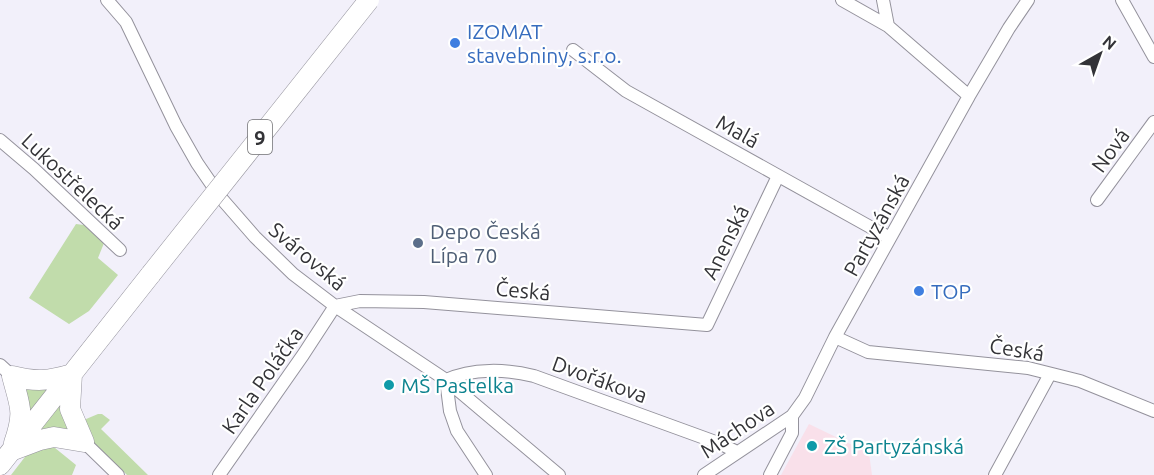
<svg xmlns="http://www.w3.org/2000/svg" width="1154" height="475" font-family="Ubuntu,sans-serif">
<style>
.education{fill:#f9e0ea}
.green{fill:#c1dcab}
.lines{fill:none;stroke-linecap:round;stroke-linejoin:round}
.minor-casing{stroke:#94929c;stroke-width:14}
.primary-casing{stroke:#94929c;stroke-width:21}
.minor{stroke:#fff;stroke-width:12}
.primary{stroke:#fff;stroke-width:20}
.primary-bridge-casing{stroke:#94929c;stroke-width:21;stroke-linecap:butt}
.primary-bridge{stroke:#fff;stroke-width:20}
.shop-dot{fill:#3f7fe0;stroke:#fff;stroke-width:2}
.service-dot{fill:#5c6f8a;stroke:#fff;stroke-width:2}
.culture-dot{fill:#0f9aa8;stroke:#fff;stroke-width:2}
.labels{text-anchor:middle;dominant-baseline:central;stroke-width:4.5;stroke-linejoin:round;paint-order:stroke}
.shield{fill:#fff;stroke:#707073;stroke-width:1.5}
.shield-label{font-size:20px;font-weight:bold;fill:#333337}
.shop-label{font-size:21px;fill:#366cbe;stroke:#fff;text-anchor:start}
.street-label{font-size:21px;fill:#333337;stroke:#fff}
.service-label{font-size:21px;fill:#4e5e75;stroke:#fff;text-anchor:start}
.culture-label{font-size:21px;fill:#0d838f;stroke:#fff;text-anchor:start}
</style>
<rect width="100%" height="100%" fill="#f2f0fa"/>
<path class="education" d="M809,424L869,453L872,475H781Z"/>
<path class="green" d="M76,224L84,225L104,243L98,258L118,275L89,311L69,324L29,298Z
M22,385L50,388L29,415Z
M62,400L74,430L46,432L39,429Z
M98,414H102L110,420L101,429L148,475H127L94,443L79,422Z
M44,439L76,465L72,475H11L28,453Z"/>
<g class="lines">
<g class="minor-casing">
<path id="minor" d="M107,0L126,22L176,126L197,163L221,198L255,237L293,274L335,306L446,380L559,475
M842,0L888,26L969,96
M883,0L888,26
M1122,0L1154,57
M573,50L626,91L890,238
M0,140L34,169L120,250
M1097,200L1154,122
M335,306L360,301L424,302L707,325L778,176
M835,337L868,352L1028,368L1080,381L1154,411
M0,365L12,376
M446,380C472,368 507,369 534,376L721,444L737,452
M446,380L450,411L457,431L486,475
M84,442L118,475
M219,475L303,355L335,306
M704,475L792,416
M770,475L792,433V416L805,398L835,337L969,96L1009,28L1028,0
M995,475L1050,374"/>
</g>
<g class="primary-casing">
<path id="primary" d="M72,374L70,409L84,442
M14,443C25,411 20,407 12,376C35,382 49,381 72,374
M11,451L40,440L54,437L84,442
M0,465L151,274"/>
</g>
<use href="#minor" class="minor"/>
<use href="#primary" class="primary"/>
<g class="primary-bridge-casing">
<path id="primary-bridge" d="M151,274L369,0"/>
</g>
<use href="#primary-bridge" class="primary-bridge"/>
</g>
<g class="shop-dot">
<circle cx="455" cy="43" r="6"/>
<circle cx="919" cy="291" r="6"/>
</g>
<circle class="service-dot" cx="418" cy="243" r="6"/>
<g class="culture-dot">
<circle cx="389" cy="385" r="6"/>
<circle cx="812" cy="446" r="6"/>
</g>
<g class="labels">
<rect class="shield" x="248" y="120" width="24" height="34" rx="4.5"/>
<g class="shield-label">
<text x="260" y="137">9</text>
</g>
<g class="shop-label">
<text x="467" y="31">IZOMAT<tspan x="467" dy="24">stavebniny, s.r.o.</tspan></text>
<text x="931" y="291">TOP</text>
</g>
<g class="street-label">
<text transform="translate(738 131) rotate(29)">Malá</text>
<text transform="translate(1110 150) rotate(-54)">Nová</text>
<text transform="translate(73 181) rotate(43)">Lukostřelecká</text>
<text transform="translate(876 225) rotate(-61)">Partyzánská</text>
<text transform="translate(725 242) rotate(-64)">Anenská</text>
<text transform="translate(308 256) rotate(40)">Svárovská</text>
<text transform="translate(523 290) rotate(5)">Česká</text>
<text transform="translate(1017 349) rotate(9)">Česká</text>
<text transform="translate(600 379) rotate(20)">Dvořákova</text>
<text transform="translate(262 380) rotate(-55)">Karla Poláčka</text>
<text transform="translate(737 429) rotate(-34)">Máchova</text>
</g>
<g class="service-label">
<text x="430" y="231">Depo Česká<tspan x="430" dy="24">Lípa 70</tspan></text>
</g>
<g class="culture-label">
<text x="401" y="385">MŠ Pastelka</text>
<text x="824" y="446">ZŠ Partyzánská</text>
</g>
</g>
<g transform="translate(1100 54) rotate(40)" stroke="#ffffff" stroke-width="4.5" paint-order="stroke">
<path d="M0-4.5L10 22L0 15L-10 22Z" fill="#333337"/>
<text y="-9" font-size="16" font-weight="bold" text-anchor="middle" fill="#333337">N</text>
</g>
</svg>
